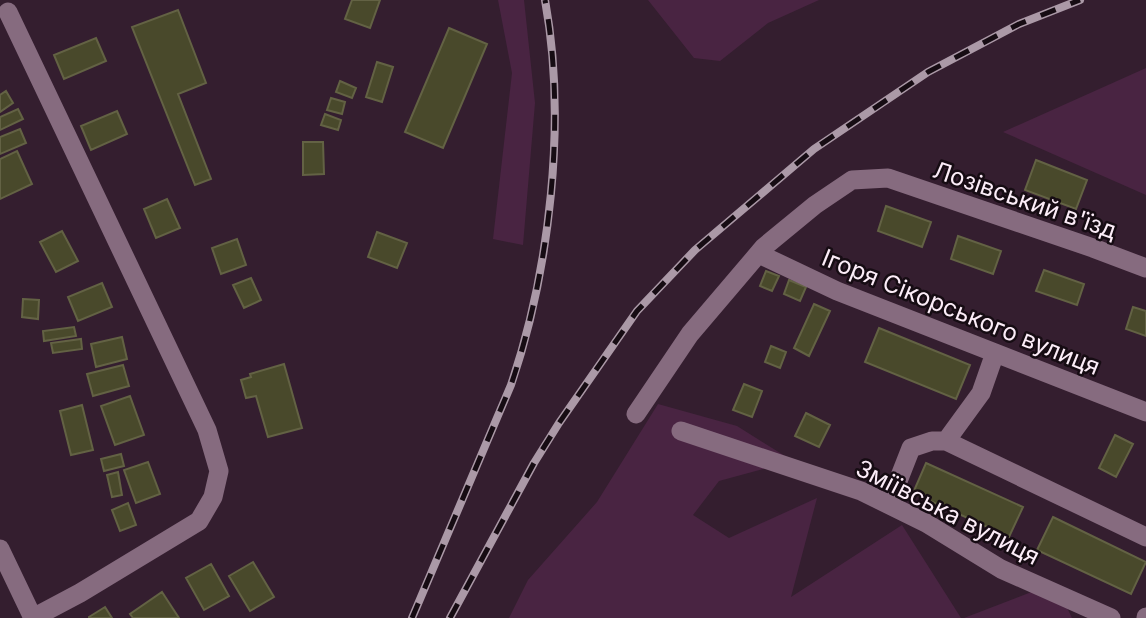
<svg xmlns="http://www.w3.org/2000/svg" width="1146" height="618" font-family="Inter,sans-serif">
<style>
.green{fill:#492442}
.building{fill:#49492b;stroke:#636244;stroke-width:2}
.lines{fill:none;stroke-linecap:round;stroke-linejoin:round}
.minor{stroke:#866b7f;stroke-width:19}
.rail-casing{stroke:#ab99a7;stroke-width:8}
.rail{stroke:#160c13;stroke-width:5;stroke-dasharray:16;stroke-linecap:butt}
.labels{text-anchor:middle;dominant-baseline:central;stroke-width:5;stroke-linejoin:round;paint-order:stroke}
.street-label{font-size:24px;fill:#fcedf8;stroke:#160c13}
</style>
<rect width="100%" height="100%" fill="#341e2f"/>
<path class="green" d="M498,0H524L535,103L523,245L493,239L512,73Z
M648,0H819L768,23L720,61L694,58Z
M1146,68V195L1003,132Z
M658,404L737,426L793,461L719,481L693,515L729,538L817,498L791,597L902,525L961,618H509L528,580L597,502Z
M1055,583L1072,618H964Z"/>
<path class="building" d="M352,0H380L370,28L345,19Z
M178,10L206,83L178,94L211,179L195,185L132,27Z
M449,28L487,44L443,148L405,132Z
M96,38L106,61L64,79L54,55Z
M377,62L393,67L382,102L366,97Z
M340,81L356,88L352,98L336,92Z
M6,91L13,103L0,112V95Z
M331,98L345,102L342,114L327,110Z
M18,109L23,119L0,130V117Z
M117,111L127,134L91,150L81,126Z
M325,114L341,120L338,130L321,125Z
M20,129L26,143L0,154V137Z
M303,142H323L324,174L303,175Z
M17,151L32,184L0,199V159Z
M1036,160L1087,180L1076,209L1025,190Z
M167,199L180,228L156,238L144,209Z
M886,206L931,222L922,247L878,231Z
M62,231L78,261L56,272L40,242Z
M377,232L407,243L397,268L368,257Z
M958,236L1001,251L993,274L951,259Z
M237,239L246,265L221,274L212,248Z
M1044,270L1084,284L1077,305L1036,291Z
M766,271L779,276L772,291L760,286Z
M251,278L261,300L244,308L233,285Z
M789,280L806,287L800,301L784,294Z
M102,283L112,307L78,321L68,297Z
M23,299L39,300L38,319L22,317Z
M814,304L830,311L809,356L794,348Z
M1133,307L1146,311V336L1126,329Z
M74,327L76,336L44,341L43,331Z
M879,328L970,365L956,399L865,362Z
M122,337L127,359L96,367L91,344Z
M81,339L82,349L53,353L51,343Z
M771,346L786,352L780,368L765,362Z
M284,364L302,428L268,437L256,396L246,398L241,380L251,377L250,374Z
M123,365L129,386L93,396L87,374Z
M744,384L762,391L752,417L733,410Z
M130,396L144,435L115,445L101,406Z
M82,405L93,450L71,455L60,411Z
M806,413L830,425L819,447L795,436Z
M1115,435L1133,444L1116,477L1099,468Z
M121,454L124,466L104,471L101,459Z
M148,462L160,494L136,503L124,470Z
M926,463L1023,507L1009,537L913,493Z
M118,472L122,495L112,497L107,475Z
M128,503L136,525L120,531L112,510Z
M1053,517L1146,562L1131,594L1037,550Z
M253,562L274,597L250,611L229,576Z
M211,564L229,596L204,610L186,578Z
M162,592L179,618H133L130,614Z
M105,607L112,618H89V617Z"/>
<g class="lines">
<path class="minor" d="M8,12L207,430L219,471L213,497L199,521L80,593L33,618
M759,254L837,291L1146,412
M636,414L690,334L764,247L815,205L852,180L888,178L1093,248L1146,268
M681,431L861,491L926,523L1001,569L1111,618
M946,441L1146,537
M889,504L911,448L932,441H946L981,393L995,353
M0,549L33,618
M1146,618V617"/>
<g class="rail-casing">
<path id="rail" d="M412,618L511,385C550,270 567,120 545,0
M450,618L534,463L559,423L637,311L695,250L814,149L928,72L1019,24L1080,0"/>
</g>
<use href="#rail" class="rail"/>
</g>
<g class="labels">
<g class="street-label">
<text transform="translate(1025 200) rotate(19)">Лозівський в'їзд</text>
<text transform="translate(961 312) rotate(22)">Ігоря Сікорського вулиця</text>
<text transform="translate(948 512) rotate(27)">Зміївська вулиця</text>
</g>
</g>
</svg>
